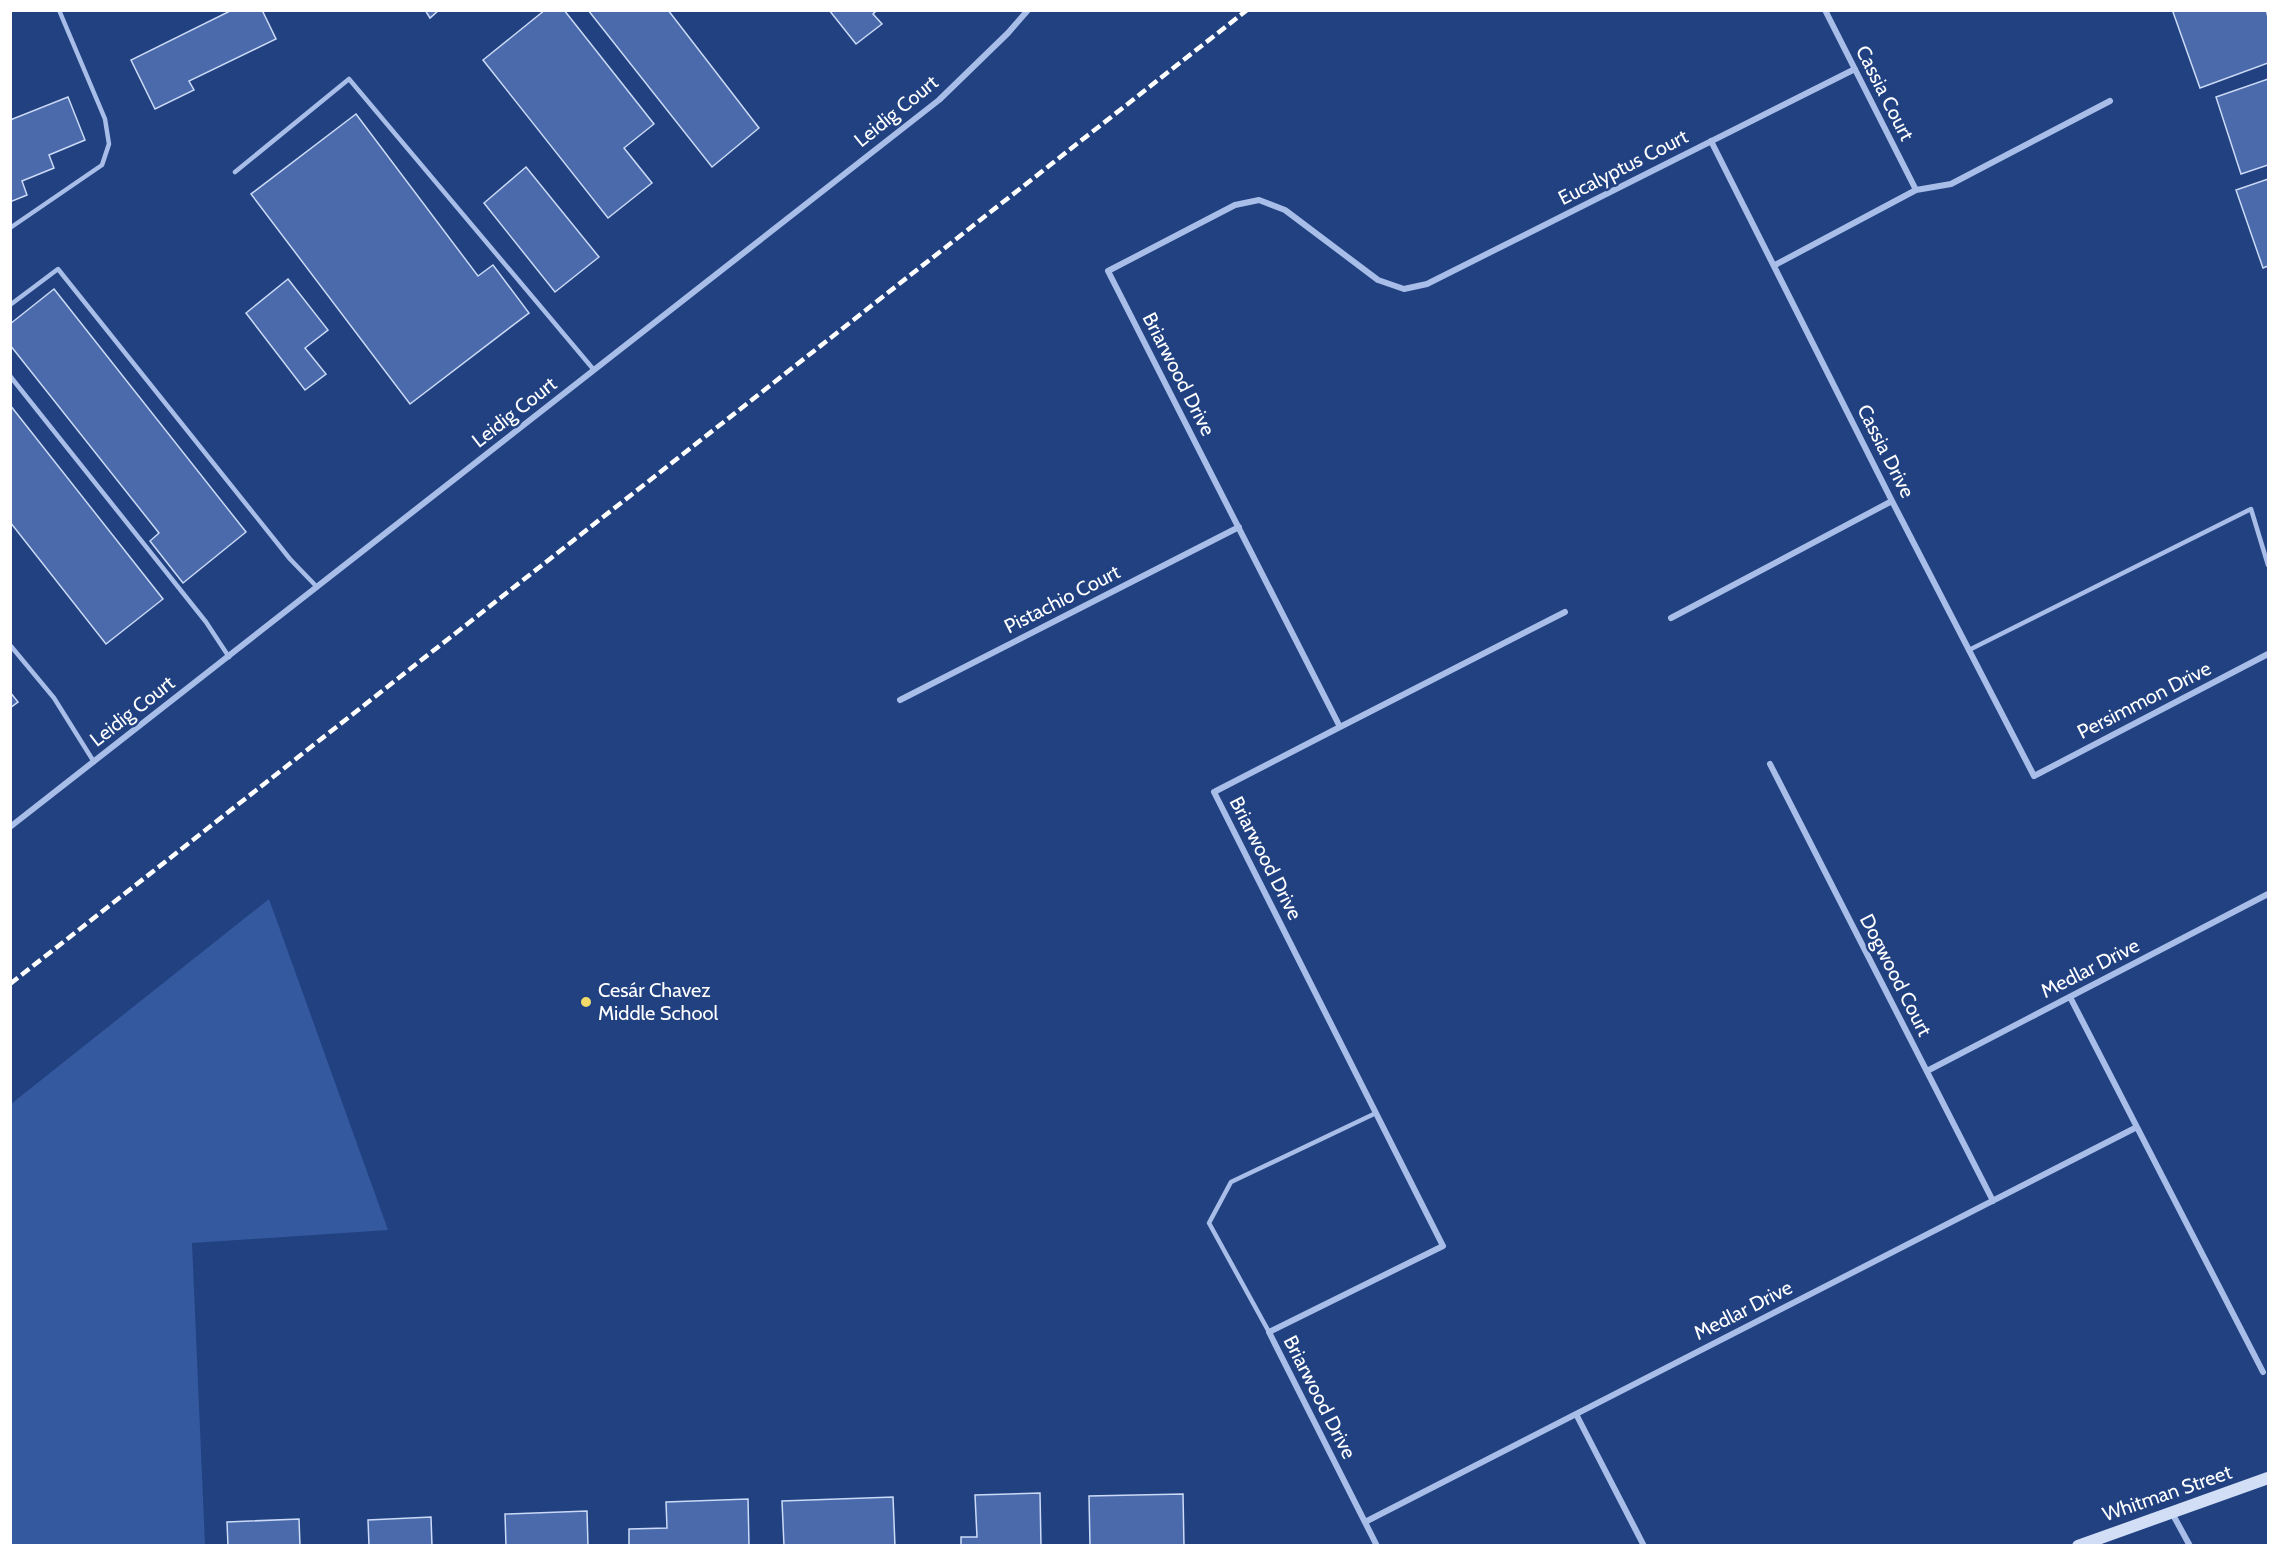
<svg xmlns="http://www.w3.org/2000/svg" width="2279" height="1556" font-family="Cabin,sans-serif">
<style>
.green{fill:#35599f}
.building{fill:#4a6aab;stroke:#cbdaf6;stroke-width:1.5}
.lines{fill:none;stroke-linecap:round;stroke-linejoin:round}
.lane{stroke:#a8bee8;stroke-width:4.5}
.street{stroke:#a8bee8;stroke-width:6}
.secondary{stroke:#d2def6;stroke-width:12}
.rail{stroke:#fff;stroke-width:4.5;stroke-dasharray:10 4.5;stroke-linecap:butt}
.poi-dot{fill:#f4db69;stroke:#214181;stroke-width:2}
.labels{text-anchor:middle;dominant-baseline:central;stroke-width:5;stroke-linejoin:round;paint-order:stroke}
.street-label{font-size:20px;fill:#fff;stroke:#214181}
.poi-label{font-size:20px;fill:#fff;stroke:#214181;text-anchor:start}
</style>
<rect width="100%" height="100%" fill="#214181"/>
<path class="green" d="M269,899L388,1230L192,1243L205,1545H11V1104Z"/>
<path class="building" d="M232,10H262L276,39L189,81L194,90L155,109L131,60Z
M425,10H439L430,18Z
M545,10H564L654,124L624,148L652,183L608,218L483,60Z
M588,10H668L759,128L712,167Z
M829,10H877L873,14L882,24L856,44Z
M2176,10H2266L2268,17V63L2200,88L2173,12Z
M2268,79V165L2241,174L2216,97Z
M68,97L85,140L49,155L54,168L22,181L27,195L10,202V120Z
M356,114L478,276L493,265L529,313L410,404L251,194Z
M526,167L599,257L555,292L484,203Z
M2268,179V266L2263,268L2236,190Z
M288,279L328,330L305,348L326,374L305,390L246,313Z
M54,289L246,532L183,583L150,541L159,533L10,345V324Z
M10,405L163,599L106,644L10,522Z
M10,692L18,702L10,708Z
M1040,1493L1041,1546H961V1537H977L975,1495Z
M1183,1494L1184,1546H1090L1089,1496Z
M893,1497L895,1546H784L782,1501Z
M748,1499L749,1546H629V1529L667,1528L666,1502Z
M587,1511L588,1546H506L505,1514Z
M431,1517L432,1546H369L368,1520Z
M299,1519L300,1546H228L227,1522Z"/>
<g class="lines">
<path class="lane" d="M235,172L349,79L594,370
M10,228L102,165L109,144L105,119L59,10
M10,305L58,269L290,559L317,587
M10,376L206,622L229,657
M10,645L54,698L94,762
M1969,650L2251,509L2268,565
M1269,1332L1209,1223L1231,1182L1376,1113"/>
<path class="street" d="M1825,10L1916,190
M1711,141L1892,501L2034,776L2268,654
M1775,265L1916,190L1951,184L2110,101
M1671,618L1892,501
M900,700L1239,527
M1340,727L1565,612
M1770,764L1993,1201
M10,827L939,100L1008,33L1028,10
M2070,997L2263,1372
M1927,1071L2268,894
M1576,1414L1644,1546
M2172,1513L2190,1546
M1365,1522L2137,1127
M1377,1546L1269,1332L1443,1246L1214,792L1340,727L1108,271L1235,205L1259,200L1285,210L1378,280L1404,289L1427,284L1855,69"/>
<path class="secondary" d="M2078,1546L2268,1478"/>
<path class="rail" d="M10,984L1247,10"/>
</g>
<circle class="poi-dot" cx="586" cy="1002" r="6"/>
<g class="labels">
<g class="street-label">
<text transform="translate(1885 93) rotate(63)">Cassia Court</text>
<text transform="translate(896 111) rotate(-39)">Leidig Court</text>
<text transform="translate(1623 167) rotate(-27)">Eucalyptus Court</text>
<text transform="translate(1179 374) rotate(63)">Briarwood Drive</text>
<text transform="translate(514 412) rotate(-38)">Leidig Court</text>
<text transform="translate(1886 451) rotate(63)">Cassia Drive</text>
<text transform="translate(1062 599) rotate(-27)">Pistachio Court</text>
<text transform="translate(2144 700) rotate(-27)">Persimmon Drive</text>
<text transform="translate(132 711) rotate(-38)">Leidig Court</text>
<text transform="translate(1266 858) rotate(63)">Briarwood Drive</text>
<text transform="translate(2090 968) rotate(-27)">Medlar Drive</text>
<text transform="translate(1896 975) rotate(63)">Dogwood Court</text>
<text transform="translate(1743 1310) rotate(-27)">Medlar Drive</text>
<text transform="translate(1320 1397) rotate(63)">Briarwood Drive</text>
<text transform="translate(2167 1493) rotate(-19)">Whitman Street</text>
</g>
<g class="poi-label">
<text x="598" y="990">Cesár Chavez<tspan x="598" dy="23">Middle School</tspan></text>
</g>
</g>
<rect width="2279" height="1556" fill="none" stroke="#ffffff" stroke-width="24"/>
</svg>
